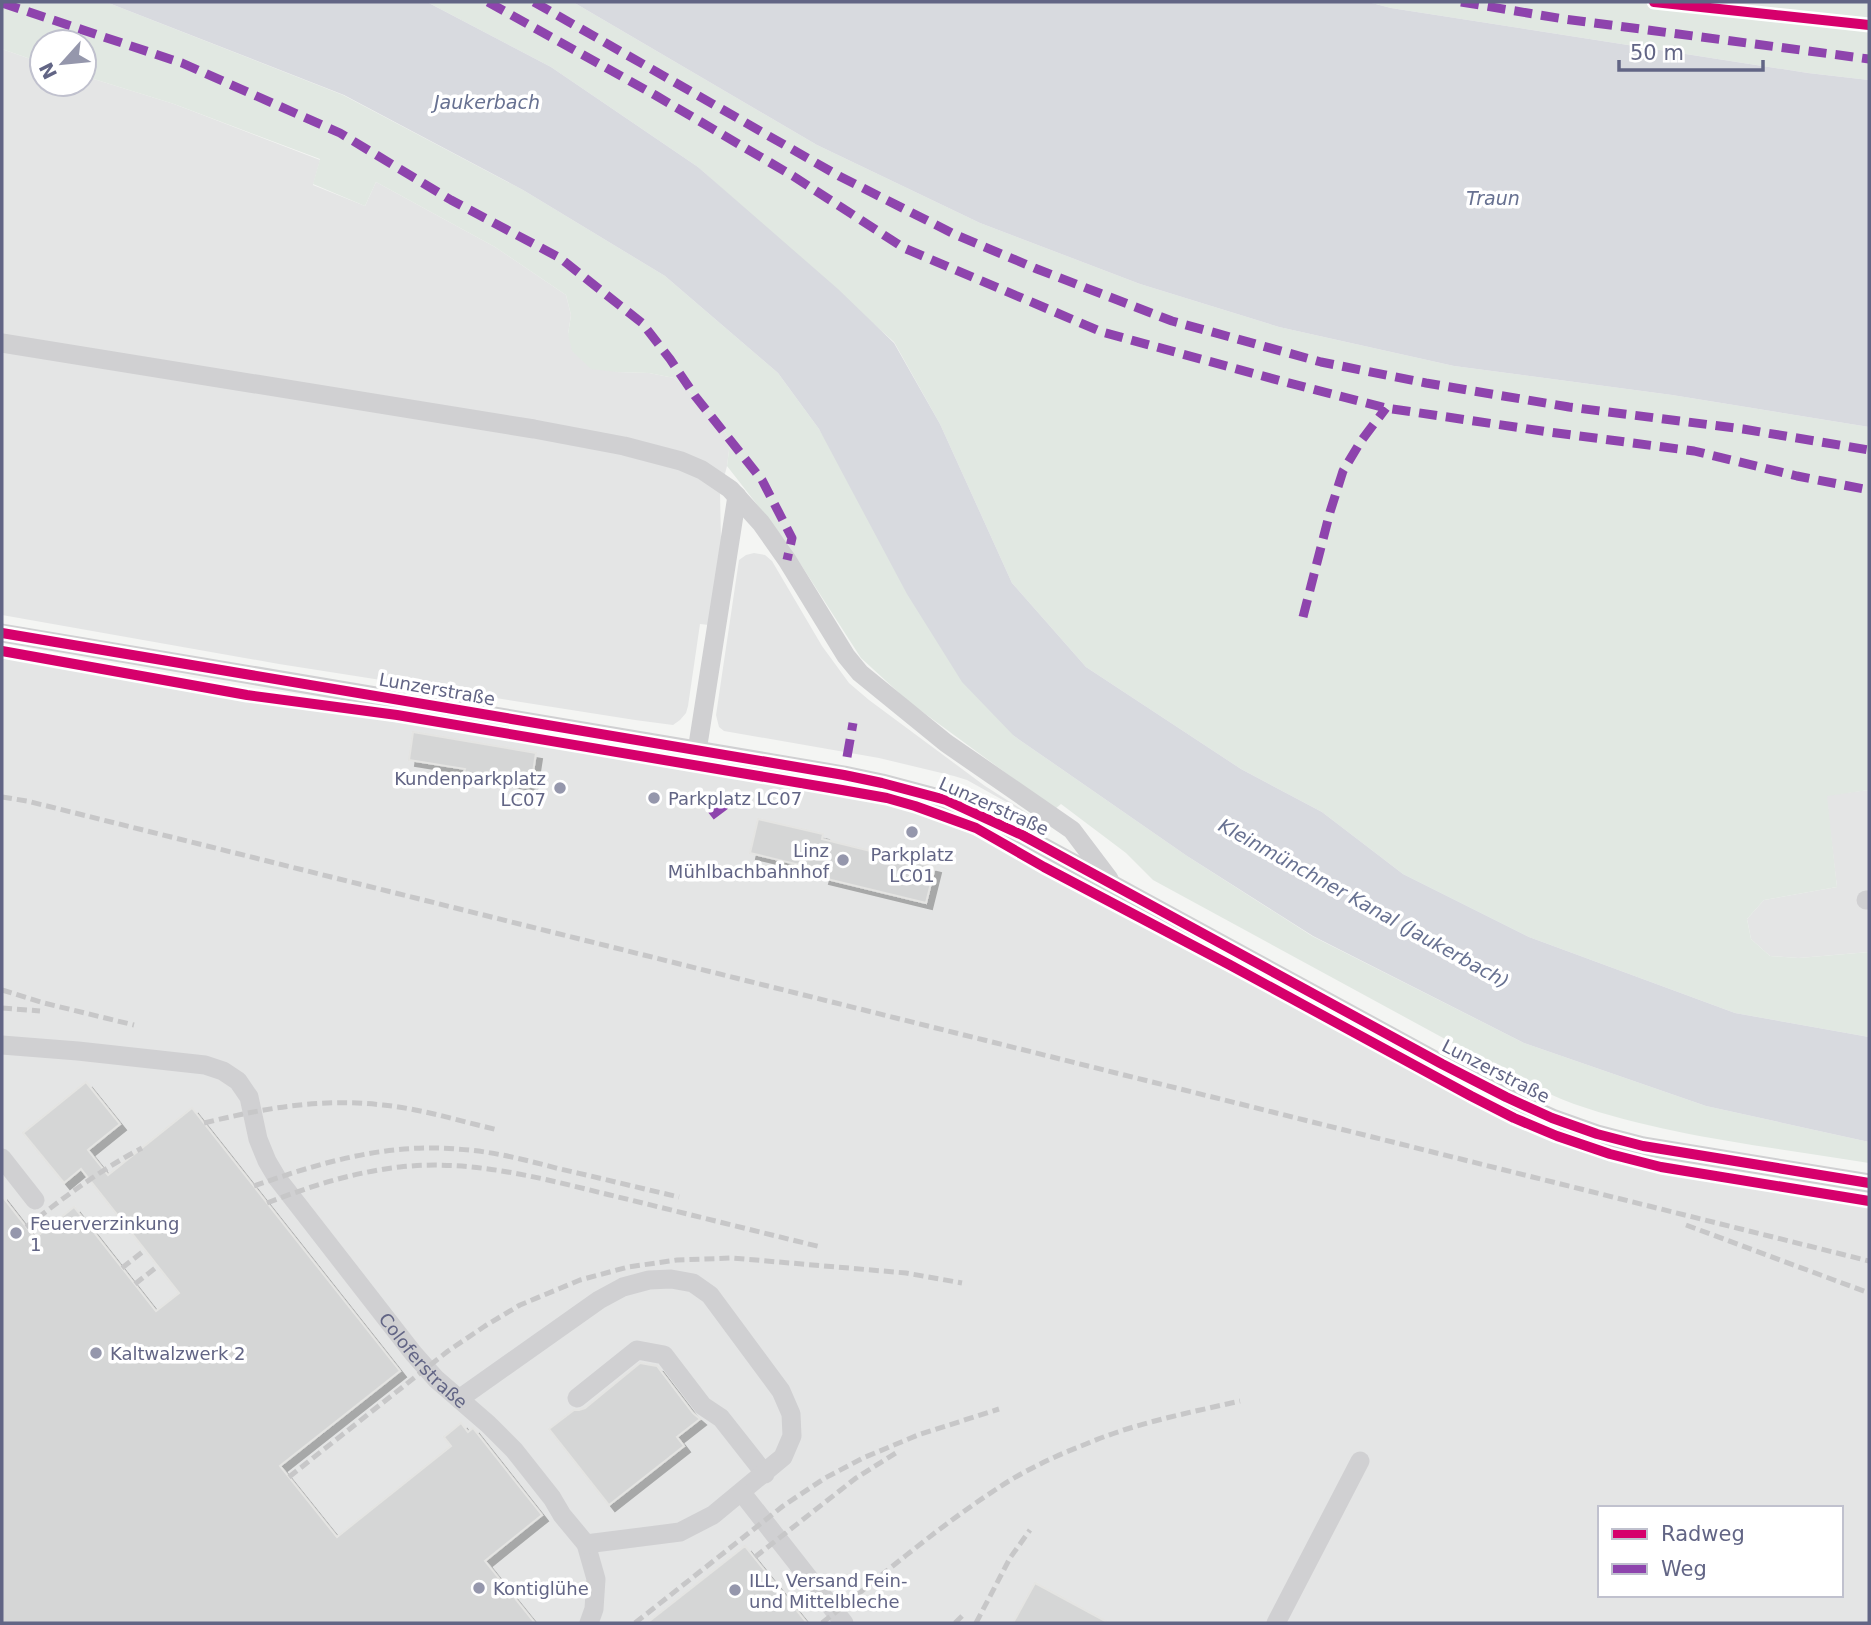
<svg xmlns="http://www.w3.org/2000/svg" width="1871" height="1625" font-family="'DejaVu Sans',sans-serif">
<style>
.built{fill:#e4e5e5;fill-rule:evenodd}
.green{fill:#e1e8e2}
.water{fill:#d8dadf}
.building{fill:#d5d6d6;stroke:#e4e4e2;stroke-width:2;filter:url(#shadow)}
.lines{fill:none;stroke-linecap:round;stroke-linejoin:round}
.minor{stroke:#d0d0d2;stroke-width:19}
.rail{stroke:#c7c7c8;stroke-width:5;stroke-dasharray:10 5;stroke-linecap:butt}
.quiet{stroke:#8e44ad;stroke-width:9;stroke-dasharray:18 9;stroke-linecap:butt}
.cycleway-casing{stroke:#fff;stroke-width:15}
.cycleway{stroke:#d6006c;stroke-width:10}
.poi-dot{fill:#9597ac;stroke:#fff;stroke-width:2.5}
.labels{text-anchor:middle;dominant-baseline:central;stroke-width:7;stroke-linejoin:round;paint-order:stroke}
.street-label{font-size:18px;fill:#626585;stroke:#fff}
.poi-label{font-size:18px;fill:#626585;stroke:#fff;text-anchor:start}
.water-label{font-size:19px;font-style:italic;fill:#677191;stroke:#fff}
</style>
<defs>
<filter id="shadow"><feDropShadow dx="6" dy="6" stdDeviation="0" flood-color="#0004"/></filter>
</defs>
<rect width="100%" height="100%" fill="#f4f5f3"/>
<path class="built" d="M2,49L42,63V84H84V76L174,104L320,160L313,185L365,206L376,182L495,247L566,295L571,315L568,334L617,372L649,373L674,378L715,414L730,442L727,466L720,493L721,542L709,625L700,624L688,706L686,713L680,720L673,725L635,720L279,664L2,615Z
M754,553L765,555L772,561L822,646L849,683L869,700L985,786L1035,818L967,780L954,776L879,758L724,731L719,727L716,715L739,560L746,555Z
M2,656L282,704L695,770L840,795L896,807L941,821L987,841L1031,864L1228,968L1511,1124L1555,1142L1610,1161L1660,1172L1869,1205V1623H2ZM1600,1508H1841V1595H1600Z
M1869,790V952L1799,958L1770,956L1751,939L1747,919L1764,900L1837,887L1826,795Z"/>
<path class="green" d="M2,2H106L343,95L523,190L665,276L778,373L819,429L1014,736L1187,856L1312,936L1524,1043L1706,1106L1869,1142V1163C1772,1147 1666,1136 1574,1104C1545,1093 1518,1079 1491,1064L1153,880L1126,853L1061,804L1055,809L909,702L861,658L787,543L727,466L730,442L715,414L674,378L649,373L617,372L591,369L572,351L568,334L571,315L566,295L495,247L376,182L365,206L313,184L320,159L174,104L84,76V42H42V63L2,49Z
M427,2H573L817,145L980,223L1140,284L1279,327L1454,366L1672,395L1869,427V790L1827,796L1837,887L1764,900L1747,919L1751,939L1770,956L1799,958L1869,952V1037L1735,1013L1529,937L1403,874L1322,812L1241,769L1086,667L1012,583L940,424L894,342L698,167L551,67Z
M1368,2H1869V80L1808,73L1391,8Z"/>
<path class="water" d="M106,2H427L551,67L698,167L838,289L894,343L940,424L1012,583L1086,667L1241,769L1322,812L1403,874L1529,937L1735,1013L1869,1037V1142L1706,1106L1524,1043L1313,936L1187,856L1014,736L962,682L907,594L819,429L778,373L665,276L523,190L344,95Z
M573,2H1368L1391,8L1808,73L1869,80V427L1672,395L1454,366L1279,327L1140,284L980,223L817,145Z"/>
<path class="building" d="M413,732L536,753L531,785L464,773L465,769L409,760Z
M758,819L823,834L822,839L935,867L926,903L823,878L825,871L750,853Z
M86,1082L120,1124L88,1150L108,1175L192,1108L400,1371L280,1466L337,1537L451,1446L444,1437L461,1423L468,1432L473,1428L542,1515L485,1561L535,1623H2V1196L35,1238L74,1207L156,1311L179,1293L81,1169L64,1183L23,1133Z
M640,1363L657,1366L693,1413L700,1419L677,1437L684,1446L609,1505L549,1429L574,1410H579L585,1408Z
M745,1546L807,1623H647Z
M1035,1583L1109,1623H1013Z"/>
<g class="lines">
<g class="minor">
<path d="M2,343L534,429L624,446L681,461L702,470L730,489L761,523L787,560L846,656L860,673L946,743L1072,830L1109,879"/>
<path d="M2,633L844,775L882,783L946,800L1022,835L1442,1064L1506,1097L1552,1118L1597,1134L1643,1146L1869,1183"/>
<path d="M697,751L737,496"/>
<path d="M1866,900H1869"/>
<path id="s1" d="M2,1045L78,1051L205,1065L223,1071L238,1081L249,1097L258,1139L267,1161L277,1178L413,1353L436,1379L488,1424L514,1450L552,1498L562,1515L586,1544L596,1579L594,1609L589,1623"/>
<path d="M2,1158L35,1200"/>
<path d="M577,1398L637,1350L664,1355L703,1406L721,1418L765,1474"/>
<path d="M459,1399L599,1300L623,1287L649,1280L671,1279L693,1283L710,1295L781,1391L791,1414L792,1436L783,1457L713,1515L680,1532L586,1544"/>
<path d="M742,1493L844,1623"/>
<path d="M1276,1623L1360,1461"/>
</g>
<path class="rail" d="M2,797L27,801L1869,1261
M2,990L44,1003L134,1025
M2,1008L40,1011
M204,1123C265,1108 320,1098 383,1105C422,1109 460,1121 498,1130
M254,1186C319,1163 386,1143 456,1149C492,1151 526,1160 560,1169C600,1178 640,1188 679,1197
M267,1203C311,1186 354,1172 400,1167C471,1159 541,1178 610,1195C680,1212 751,1230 821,1247
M1686,1225L1869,1293
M26,1227C63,1198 100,1170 142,1148
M122,1268L145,1250
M135,1284L158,1266
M289,1477L448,1351L485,1326L520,1305L580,1280L628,1267L677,1260L732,1258L906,1273L962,1283
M755,1557L856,1478L899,1451
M635,1623L783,1506L825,1478L863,1458L918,1435L999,1409
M822,1623C879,1578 934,1530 995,1490C1023,1471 1055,1456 1086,1444C1135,1423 1188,1413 1240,1401
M955,1623L965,1613
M976,1623L1010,1558L1030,1530"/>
<path class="quiet" d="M488,2L655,95L793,176L904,248L1102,332L1281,381L1386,408L1549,432L1694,451L1797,476L1869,490
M534,2L839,176L954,234L1037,269L1172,321L1321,362L1426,383L1569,407L1743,429L1869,450
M1461,2L1564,19L1869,59
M2,3L182,63L340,133L451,200L560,258L642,323L670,359L695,396L762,480L792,538L787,560
M1303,617L1330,512L1343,471L1361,441L1386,408
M847,757L853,723
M711,816L728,803"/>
<g class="cycleway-casing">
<path id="cycleway" d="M1654,2L1869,25
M2,633L844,775L882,783L946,800L1022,835L1442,1064L1506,1097L1552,1118L1597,1134L1643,1146L1869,1183
M2,651L247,695L397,715L842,790L887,798L915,806L976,828L1044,867L1230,965L1471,1096L1514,1118L1557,1136L1610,1154L1661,1167L1869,1201"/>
</g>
<use href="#cycleway" class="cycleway"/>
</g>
<g class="poi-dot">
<circle cx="560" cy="788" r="7"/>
<circle cx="654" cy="798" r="7"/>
<circle cx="912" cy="832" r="7"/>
<circle cx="843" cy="860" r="7"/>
<circle cx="16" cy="1233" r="7"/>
<circle cx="96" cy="1353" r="7"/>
<circle cx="479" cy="1588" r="7"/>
<circle cx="735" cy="1590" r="7"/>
</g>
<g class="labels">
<g class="street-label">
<text transform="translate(437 689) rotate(10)">Lunzerstraße</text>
<text transform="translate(994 806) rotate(24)">Lunzerstraße</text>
<text transform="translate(1496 1071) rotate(27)">Lunzerstraße</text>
<text stroke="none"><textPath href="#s1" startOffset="581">Coloferstraße</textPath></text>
</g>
<g class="poi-label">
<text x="546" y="778" text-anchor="end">Kundenparkplatz<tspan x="546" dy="21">LC07</tspan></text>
<text x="668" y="798">Parkplatz LC07</text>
<text x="829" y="850" text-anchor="end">Linz<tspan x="829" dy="21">Mühlbachbahnhof</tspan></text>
<text x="912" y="854" text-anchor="middle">Parkplatz<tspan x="912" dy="21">LC01</tspan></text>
<text x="30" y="1223">Feuerverzinkung<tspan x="30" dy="21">1</tspan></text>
<text x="110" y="1353">Kaltwalzwerk 2</text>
<text x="749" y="1580">ILL, Versand Fein-<tspan x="749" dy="21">und Mittelbleche</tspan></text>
<text x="493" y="1588">Kontiglühe</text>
</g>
<g class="water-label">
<text x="487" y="102">Jaukerbach</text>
<text x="1493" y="198">Traun</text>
<text transform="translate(1364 903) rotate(29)">Kleinmünchner Kanal (Jaukerbach)</text>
</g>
</g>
<rect width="1871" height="1625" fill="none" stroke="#626585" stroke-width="7"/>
<rect x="1598" y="1506" width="245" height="91" fill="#ffffff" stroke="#c0c1ce" stroke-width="2"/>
<rect x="1612" y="1529" width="35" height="10" fill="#d6006c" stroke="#c0c1ce" stroke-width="2"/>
<text x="1661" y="1541" font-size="21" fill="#626585">Radweg</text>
<rect x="1612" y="1564" width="35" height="10" fill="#8e44ad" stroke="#c0c1ce" stroke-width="2"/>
<text x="1661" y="1576" font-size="21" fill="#626585">Weg</text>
<g transform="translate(63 63) rotate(243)"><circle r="33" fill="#ffffff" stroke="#c0c1ce" stroke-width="2"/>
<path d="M0-5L12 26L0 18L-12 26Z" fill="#9597ac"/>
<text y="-10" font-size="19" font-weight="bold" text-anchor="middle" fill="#626585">N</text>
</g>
<path d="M1619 60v10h144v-10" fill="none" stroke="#626585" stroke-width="3.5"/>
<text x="1630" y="60" font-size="21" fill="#626585" stroke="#ffffff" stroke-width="5" paint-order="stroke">50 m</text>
</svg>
